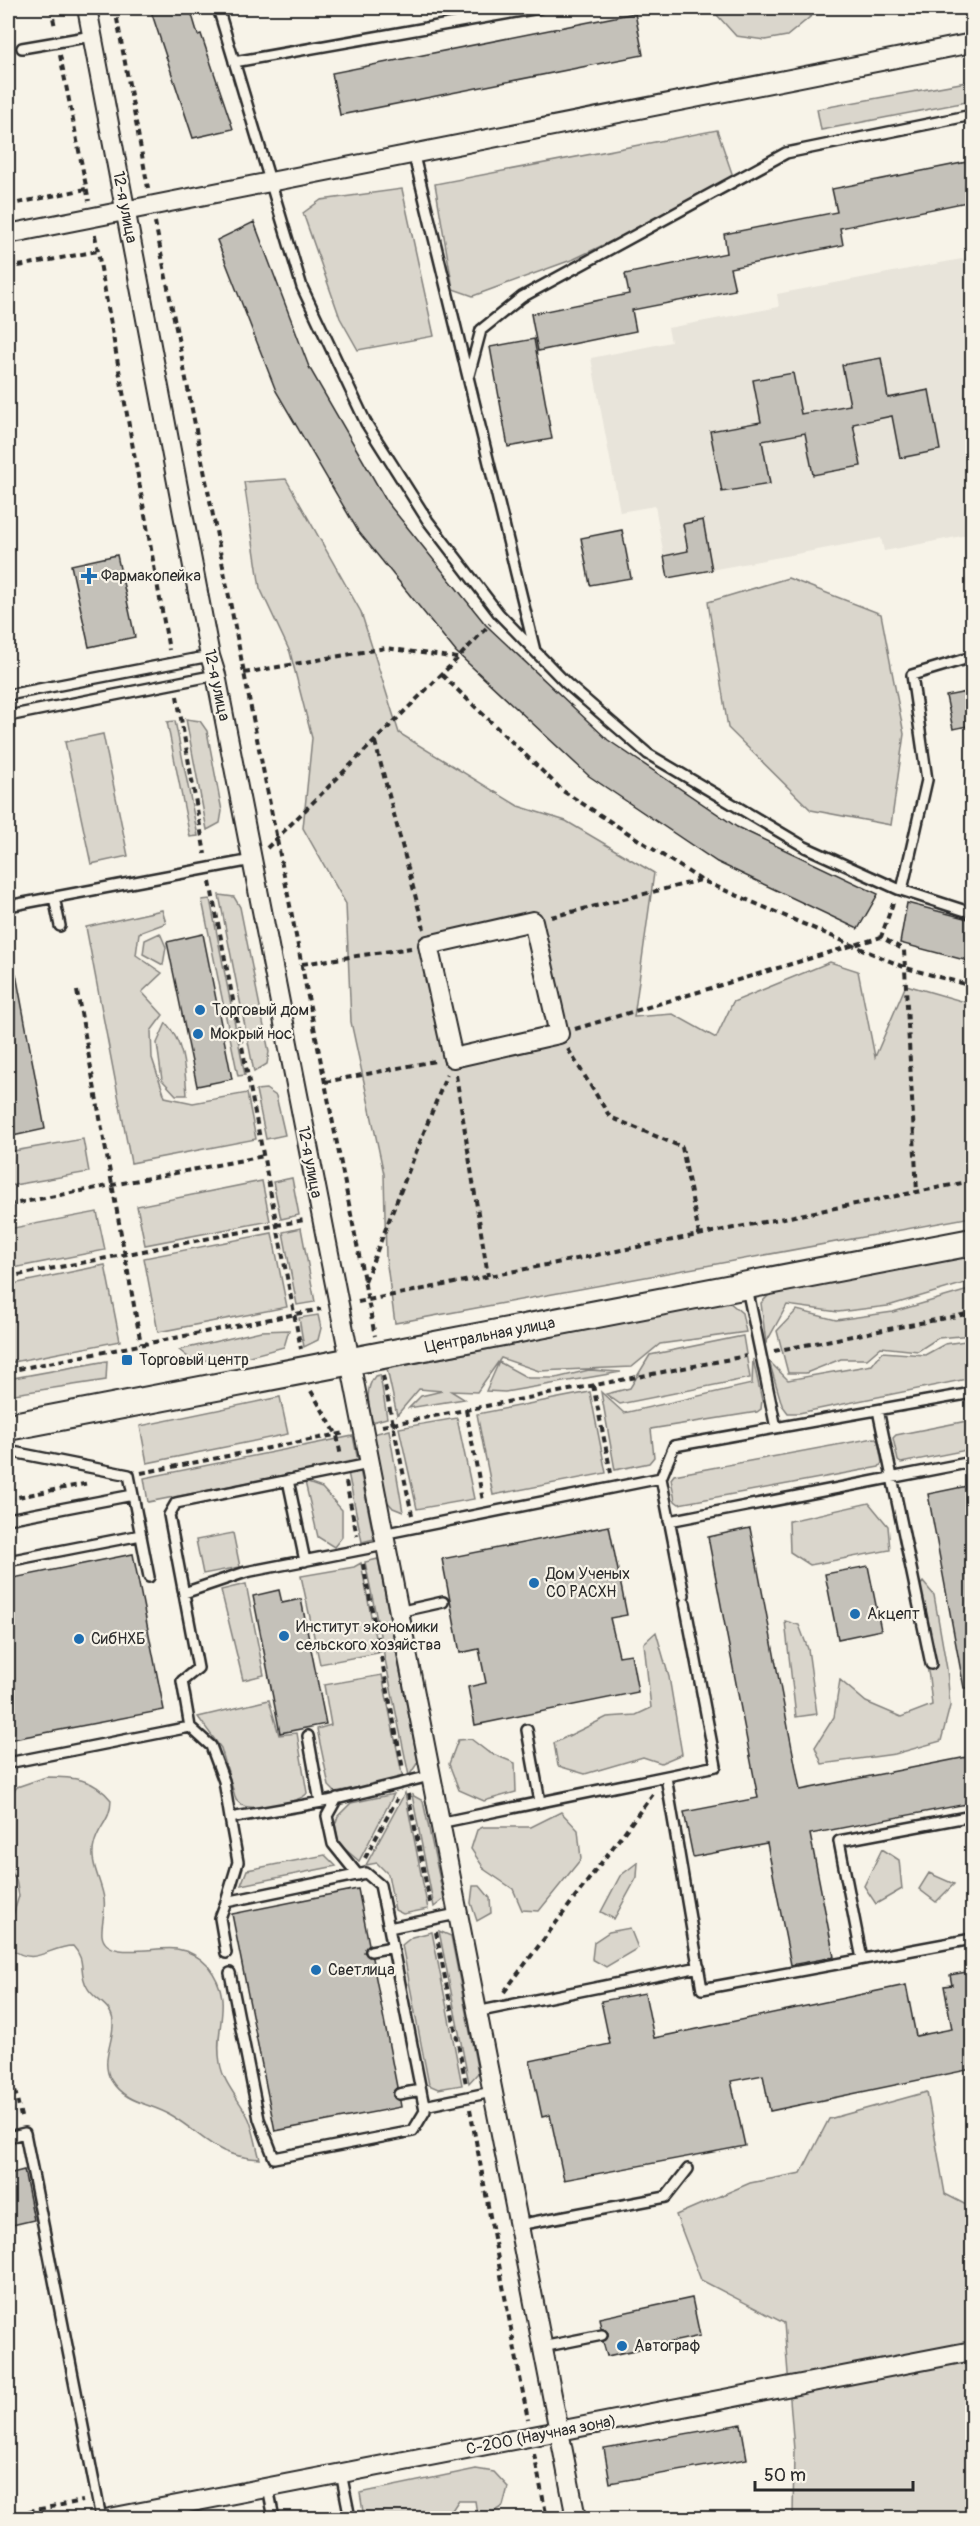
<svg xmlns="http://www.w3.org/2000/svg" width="980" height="2526" font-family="Pangolin,sans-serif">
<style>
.built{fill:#e8e4da}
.green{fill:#dad6cc;stroke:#82807c;stroke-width:1.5;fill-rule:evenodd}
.building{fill:#c4c1b9;stroke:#2b2b2b;stroke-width:1.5}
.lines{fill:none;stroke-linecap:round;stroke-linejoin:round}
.lane-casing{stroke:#2b2b2b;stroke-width:14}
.street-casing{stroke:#2b2b2b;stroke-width:22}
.secondary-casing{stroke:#2b2b2b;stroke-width:30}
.path{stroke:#2b2b2b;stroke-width:4;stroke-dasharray:6 4.5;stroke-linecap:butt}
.lane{stroke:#f7f3e8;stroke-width:9}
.street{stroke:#f7f3e8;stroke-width:18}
.secondary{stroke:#f7f3e8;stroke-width:26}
.poi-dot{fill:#1f6fb2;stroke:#f7f3e8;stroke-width:2}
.labels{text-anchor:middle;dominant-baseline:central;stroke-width:4.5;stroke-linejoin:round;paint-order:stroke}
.street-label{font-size:16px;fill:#2b2b2b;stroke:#f7f3e8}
.poi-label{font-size:16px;fill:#2b2b2b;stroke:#f7f3e8;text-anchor:start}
</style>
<rect width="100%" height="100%" fill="#f7f3e8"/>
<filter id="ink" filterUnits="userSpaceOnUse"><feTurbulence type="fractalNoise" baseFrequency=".0167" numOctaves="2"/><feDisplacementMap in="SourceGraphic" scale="12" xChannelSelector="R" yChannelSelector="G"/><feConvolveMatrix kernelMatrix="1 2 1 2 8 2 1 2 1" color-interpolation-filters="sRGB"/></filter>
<g filter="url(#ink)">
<path class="built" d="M972,257V534L884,551L881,538L668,578L655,506L620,512L591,358L671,342L668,328L779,307L777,294Z"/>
<path class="green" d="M715,8H821L787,36L765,40L736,36L717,15Z
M972,81V101L821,130L817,109Z
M717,130L735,182L574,259L473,296L453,289L435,184Z
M402,189L434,336L358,350L340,318L303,213L321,200Z
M286,479L361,612L399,733L518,806L566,821L654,873L634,1017L673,1014L716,1038L733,1002L830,962L858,971L875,1057L906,985L972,1004V1217L395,1323L386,1258L384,1174L351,1022L346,904L303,828L312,738L290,652L260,588L244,482ZM533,922L558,1034L453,1057L428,945Z
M788,578L881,614L904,734L891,825L811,810L728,728L708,602Z
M186,719L200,721L207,731L222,811L220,823L207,830Z
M175,721L198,836L190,837L167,722Z
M103,734L128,856L91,864L65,742Z
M219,895L234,897L240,907L269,1052L267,1064L254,1072Z
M210,899L245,1075L238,1076L202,900Z
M162,910L166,923L139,933L136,955L162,973L142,992L163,1015L151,1031L152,1058L165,1097L193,1103L247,1093L256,1139L131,1163L86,927Z
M160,933L166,947L163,965L143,954L145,940Z
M166,1023C184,1043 185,1069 187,1095H176L162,1080L157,1043Z
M266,1089L276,1096L285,1135L266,1139L256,1090Z
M83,1139L89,1172L8,1186V1152Z
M292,1178L299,1215L281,1219L273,1182Z
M262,1181L270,1221L145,1245L137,1206Z
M97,1212L105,1250L8,1269V1229Z
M301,1228L315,1302L297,1305L283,1232Z
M272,1233L287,1307L158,1332L144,1258Z
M972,1255V1281L888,1306L838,1312L787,1305L766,1343L761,1303L770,1294Z
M105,1265L120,1341L8,1363V1285Z
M972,1289V1335L938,1338L918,1351L881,1347L867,1359H841L806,1373H788L777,1331L797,1310L836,1320L893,1312Z
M729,1302L742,1313L746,1332L660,1344L632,1367L539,1371L501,1358L477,1392L451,1391L464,1399L409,1408L421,1396L442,1391L419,1389L397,1415L387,1369Z
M318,1315L321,1328L318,1340L304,1347L299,1318Z
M289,1330L284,1347L242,1358L193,1361L179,1350L261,1331Z
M743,1336L750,1378L620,1404L606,1394L630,1388L650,1355Z
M972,1340V1378L799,1413H788L782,1405L769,1361L788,1380L872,1365L882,1352L925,1355L945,1344Z
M753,1359L762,1400L761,1409L757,1412L651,1429L654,1457L649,1463L615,1470L601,1392L624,1413L752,1384Z
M107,1361L106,1380L8,1395V1379Z
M499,1362L528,1378H556L589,1370L621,1372L505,1392L486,1391Z
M380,1375L387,1418L372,1422C369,1405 364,1390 375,1376Z
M590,1392L606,1473L493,1495L477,1414Z
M280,1397L288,1434L147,1463L140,1426Z
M457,1418L474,1499L417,1509L399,1428Z
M972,1420V1449L901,1463L898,1461L893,1438L896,1435Z
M389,1430L403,1512L393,1508L386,1500L373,1434Z
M353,1436L358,1461L148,1502L144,1478Z
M874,1438L878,1441L882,1463L879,1467L679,1504L675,1501L671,1479L674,1475Z
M360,1470L374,1539L362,1542L348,1472Z
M305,1482L322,1488L342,1510V1537L334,1547L318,1537Z
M869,1503L888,1526L890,1550L810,1565L790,1552L789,1521Z
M233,1533L240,1567L203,1574L196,1540Z
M378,1559L418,1762L409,1776L365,1562Z
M361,1563L378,1653L320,1664L301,1576L354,1567Z
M923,1582L934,1595L947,1669L950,1706L941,1741L895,1754L822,1764L815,1747L834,1717L840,1680L866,1702L901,1717L932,1705L929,1677L913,1595Z
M246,1584L264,1675L243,1680L221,1590Z
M785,1621L799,1625L808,1649L817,1714L796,1717Z
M656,1632L669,1677L682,1754L661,1763L643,1757L585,1774L558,1766L554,1743L607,1717L636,1715L651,1708L644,1643Z
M382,1675L403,1779L335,1792L329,1786L317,1729L331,1725L324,1685Z
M269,1700L279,1735L297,1733L307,1793C303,1801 259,1809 249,1807C243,1807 240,1804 236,1800L221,1748L198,1717Z
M471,1739L488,1752L515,1763L516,1792L484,1801L459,1790L449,1764L458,1740Z
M46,1777C73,1777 93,1778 111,1800C111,1821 98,1826 94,1845C89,1863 102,1882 104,1899C106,1911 101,1923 102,1935C105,1962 159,1945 177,1949C189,1951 200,1957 208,1966C236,2002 213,2025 220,2063C223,2083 240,2100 249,2119C254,2131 256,2146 260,2159C214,2156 208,2138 172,2116C151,2103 125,2104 111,2080C100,2061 114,2042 113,2022C112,2004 93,2000 87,1987C78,1971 87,1961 73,1946C48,1946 36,1968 10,1948L8,1931L19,1896L16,1880L8,1866V1799L17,1787Z
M405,1793L428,1909L403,1914L395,1910L388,1874L377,1863L366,1865Z
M394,1794L359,1861L339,1844L335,1825L338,1816L351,1803Z
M412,1795L423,1801L444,1899L434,1907Z
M561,1812L578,1830L581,1859L539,1911L522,1910L513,1889L485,1870L471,1849L477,1830L483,1827H531Z
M882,1849L899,1860L902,1889L876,1904L864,1886Z
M325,1855L336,1866L241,1885L247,1870Z
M638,1862L637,1877L614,1919L601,1912L620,1876Z
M929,1873L954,1884L936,1902L919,1889Z
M473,1886H480L490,1898L491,1913L477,1921L471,1903Z
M630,1928L638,1948L606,1967L592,1959L594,1942L609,1932Z
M439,1931L451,1936L478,2073L469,2083Z
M432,1932L462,2085L438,2089L429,2085L402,1945L412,1937Z
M927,2092L945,2194L972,2208V2518H793L794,2450L784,2323L701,2280L676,2215L750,2183L801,2173L829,2119Z
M476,2469L494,2472L508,2487L503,2506L488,2515L477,2514L475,2501H458L447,2518H364L360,2493Z"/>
<path class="building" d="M150,8H190L198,35L201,34L233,129L193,138Z
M635,13L643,55L340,115L332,73Z
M972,161V201L840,228L843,245L730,268L735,290L632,310L636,331L538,351L531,314L629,294L625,274L727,253L724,234L837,212L832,189Z
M254,222L309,367L387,502L486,625L608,740L737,827L878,894L858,929L717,862L589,776L456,652L358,531L276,391L217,240Z
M534,339L552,439L508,447L490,347Z
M881,358L888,398L929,390L940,450L900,458L892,416L853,424L861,466L813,475L805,433L762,441L770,484L722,492L710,431L761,422L753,380L793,373L801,414L850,405L842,365Z
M703,520L712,570L668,578L664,556L688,551L683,524Z
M622,530L631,578L590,585L581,538Z
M117,555L135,637L89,647L71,565Z
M972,691V725L953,729L946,696Z
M907,903L972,920V962L900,943Z
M203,934L232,1079L197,1086L167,942Z
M16,974L45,1129L8,1137V975Z
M972,1485V1688H964L928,1494Z
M609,1526L627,1615L610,1618L619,1656L631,1654L638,1692L475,1725L468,1687L486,1683L479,1649L460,1653L442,1559Z
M750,1528L800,1790L972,1756V1803L810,1834L834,1957L791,1965L767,1843L693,1857L684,1812L758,1798L708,1537Z
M133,1554L164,1710L8,1740V1579Z
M868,1566L881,1630L838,1639L825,1574Z
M279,1590L282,1603L301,1599L326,1724L280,1733L253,1596Z
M358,1889L369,1944L364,1952L372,1958L397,2087L393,2096L400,2101L401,2107L275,2131L232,1914Z
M972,1971V2069L770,2111L763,2075L731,2081L745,2146L564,2180L550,2115L542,2117L530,2061L610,2044L601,2001L645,1993L654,2038L906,1985L916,2036L952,2029L944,1986L952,1985L950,1975Z
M24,2170L34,2220L8,2226V2174Z
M692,2298L700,2336L607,2356L603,2342L608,2333L601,2328L599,2318Z
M741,2424L747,2459L610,2483L604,2448Z"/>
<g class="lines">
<g class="lane-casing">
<path id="lane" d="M218,8L302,287L366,423L428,521L499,614L566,683L648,754L805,847L898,889L972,913
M22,48L92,36
M234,62L539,8
M413,152L535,651
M469,375L481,330L522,297L786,153L972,115
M8,695L210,656
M8,716L216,675
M902,890L927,780L912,675L972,657
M54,897L60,926
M8,906L252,860
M747,1288L776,1428
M878,1410L931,1664
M8,1451L129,1475L149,1577
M661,1478L674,1446L972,1393
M288,1480L305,1561
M8,1519L133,1495
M669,1521L972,1462
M382,1534L661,1478L684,1595
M8,1561L141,1535
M184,1593L246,1572L385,1545
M398,1612L443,1602
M190,1727L182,1681L198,1668L169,1515L176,1503L369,1464
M527,1730L540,1802
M308,1736L320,1802
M8,1763L190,1727L211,1746L224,1781L230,1818L328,1801L430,1776
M666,1777L702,1989L972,1939
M337,1798L327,1816L333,1844L358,1875
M439,1823L716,1766L685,1603
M226,1902L238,1862L230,1818
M371,1951L392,1947
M226,1953L220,1918L226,1902L366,1873L380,1885L389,1928
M862,1959L839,1841L972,1816
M230,1973L259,2119L274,2158L413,2131L425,2111L389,1928L457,1914
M476,2012L699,1967
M399,2094L421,2090
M424,2106L492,2092
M8,2137L25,2133L101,2518
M518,2225L666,2197L688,2169
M542,2347L602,2335
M341,2473L350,2518
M268,2488L274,2518"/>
</g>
<g class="street-casing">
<path id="street" d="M87,8L210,656L216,675L576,2518
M8,234L972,43
M533,921L559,1034L453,1058L428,945Z
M110,2518L972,2351"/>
</g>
<g class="secondary-casing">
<path id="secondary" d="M8,1427L972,1242"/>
</g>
<path class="path" d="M51,8L55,27
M115,8L148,188
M60,55L89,201
M8,205L86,189
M155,222L375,1336
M95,235L169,650
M8,268L98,251
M244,673L385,648L458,658L490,624
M442,675L563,791L701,880L906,968L972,986
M177,696L205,854
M375,742L424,929
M267,848L458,658
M210,882L301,1349
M893,903L881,937L904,950L917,1192
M551,917L701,880
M302,964L411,948
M77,991L141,1344
M575,1029L881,937
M568,1049L610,1117L682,1147L699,1235
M456,1075L488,1276
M325,1082L435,1061
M8,1205L264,1156
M8,1277L304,1220
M365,1281L447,1074
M358,1302L972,1181
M774,1351L972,1313
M8,1371L321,1309
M383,1376L412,1515
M593,1385L611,1473
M311,1391L337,1435L341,1457
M466,1410L483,1501
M382,1426L746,1356
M141,1473L345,1433
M346,1482L357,1536
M8,1499L89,1483
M363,1564L403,1769
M408,1794L431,1907
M365,1858L397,1799
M436,1932L466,2084
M504,1992L653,1794
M8,2060L22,2121
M470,2109L528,2420
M534,2454L547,2518
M8,2515L83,2501"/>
<use href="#lane" class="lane"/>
<use href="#street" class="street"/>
<use href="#secondary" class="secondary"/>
</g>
</g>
<g class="poi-dot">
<path d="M86 567h6v6h6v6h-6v6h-6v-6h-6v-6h6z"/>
<circle cx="200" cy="1010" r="6"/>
<circle cx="198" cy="1034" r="6"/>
<rect x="121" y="1354" width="12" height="12" rx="3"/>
<circle cx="534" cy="1583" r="6"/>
<circle cx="855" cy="1614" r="6"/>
<circle cx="284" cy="1636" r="6"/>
<circle cx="79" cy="1639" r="6"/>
<circle cx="316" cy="1970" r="6"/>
<circle cx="622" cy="2346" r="6"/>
</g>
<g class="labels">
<g class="street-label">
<text transform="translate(125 207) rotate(79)">12-я улица</text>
<text transform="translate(217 685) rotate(78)">12-я улица</text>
<text transform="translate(310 1162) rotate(79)">12-я улица</text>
<text transform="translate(490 1335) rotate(-11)">Центральная улица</text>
<text transform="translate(541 2435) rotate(-11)">С-200 (Научная зона)</text>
</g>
<g class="poi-label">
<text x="101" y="576">Фармакопейка</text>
<text x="212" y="1010">Торговый дом</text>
<text x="210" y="1034">Мокрый нос</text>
<text x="139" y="1360">Торговый центр</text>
<text x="546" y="1574">Дом Ученых<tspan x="546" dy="18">СО РАСХН</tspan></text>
<text x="867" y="1614">Акцепт</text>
<text x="296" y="1627">Институт экономики<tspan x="296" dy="18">сельского хозяйства</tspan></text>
<text x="91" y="1639">СибНХБ</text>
<text x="328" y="1970">Светлица</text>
<text x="634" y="2346">Автограф</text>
</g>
</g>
<rect width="980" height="2526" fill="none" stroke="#f7f3e8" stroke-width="30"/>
<rect x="15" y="15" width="950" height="2496" fill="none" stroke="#2b2b2b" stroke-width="2" filter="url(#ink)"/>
<path d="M755 2481v9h158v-9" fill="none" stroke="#2b2b2b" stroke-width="3"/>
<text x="764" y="2481" font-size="18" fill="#2b2b2b" stroke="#f7f3e8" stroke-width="4.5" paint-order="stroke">50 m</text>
</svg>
